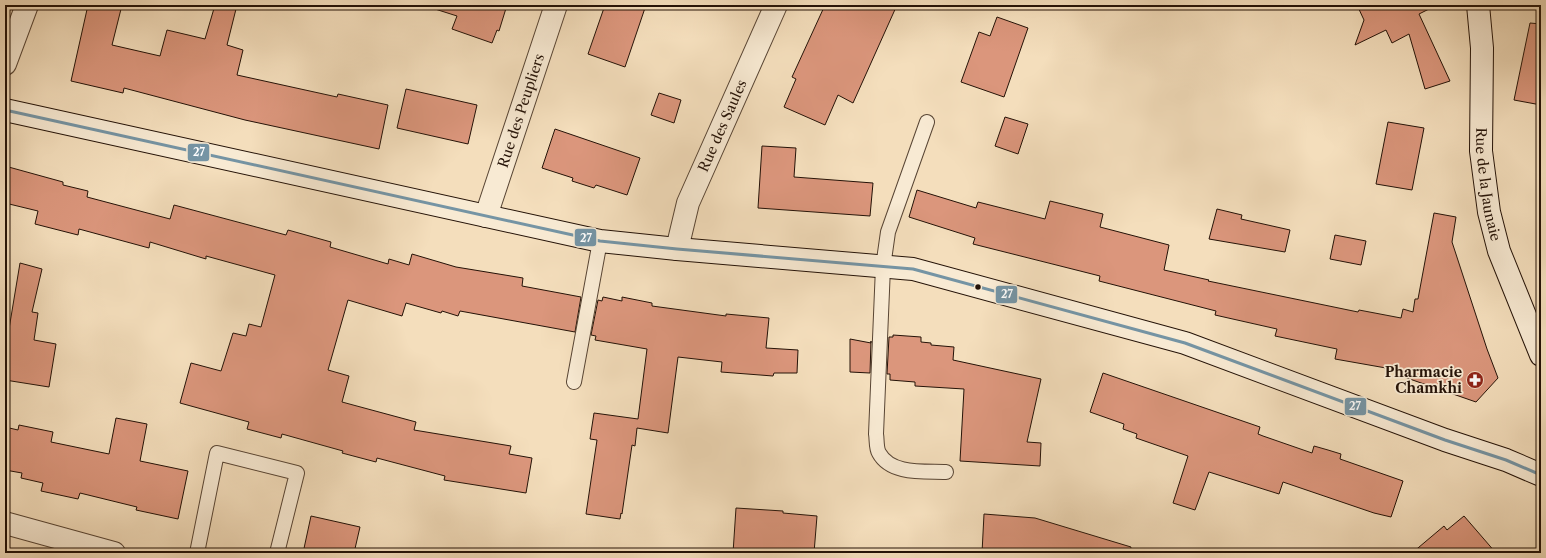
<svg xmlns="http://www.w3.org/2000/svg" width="1546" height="558" font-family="'Libre Caslon Text',serif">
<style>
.building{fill:#db967c;stroke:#241207}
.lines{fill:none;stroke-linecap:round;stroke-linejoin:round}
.lane-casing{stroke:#584534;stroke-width:16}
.street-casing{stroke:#584534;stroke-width:24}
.secondary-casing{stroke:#241207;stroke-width:24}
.lane{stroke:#f8ead3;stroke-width:14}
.street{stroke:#f8ead3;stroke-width:22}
.secondary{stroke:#f8ead3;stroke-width:22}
.bus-1-casing{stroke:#f8ead3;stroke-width:6}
.bus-1{stroke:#7594a4;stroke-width:3}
.bus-dot{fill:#241207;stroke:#f8ead3;stroke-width:1.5}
.labels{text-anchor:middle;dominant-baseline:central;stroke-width:3.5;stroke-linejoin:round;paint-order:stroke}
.street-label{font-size:14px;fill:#241207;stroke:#f8ead3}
.poi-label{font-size:14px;font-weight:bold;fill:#241207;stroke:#f8ead3;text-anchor:end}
.line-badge{stroke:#f8ead3;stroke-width:1.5}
.badge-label{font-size:11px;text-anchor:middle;font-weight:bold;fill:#fff}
</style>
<rect width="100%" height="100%" fill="#f4debc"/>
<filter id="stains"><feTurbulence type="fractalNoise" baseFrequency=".005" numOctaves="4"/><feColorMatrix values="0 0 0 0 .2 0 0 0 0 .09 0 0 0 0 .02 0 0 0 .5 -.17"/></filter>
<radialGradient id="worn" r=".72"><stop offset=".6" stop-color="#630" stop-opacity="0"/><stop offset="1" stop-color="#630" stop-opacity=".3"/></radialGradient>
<path class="building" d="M88,5H122L112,45L160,56L167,30L205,39L215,5H237L227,45L243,50L237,75L337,97L338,94L388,105L379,149L245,120L124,88L123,93L71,81Z
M436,5H507L499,31L497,30L492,43L452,29L457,16L435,9Z
M605,5H646L625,67L588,54Z
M825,5H897L853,103L838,95L825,125L784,107L796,79L792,77Z
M1357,5H1437L1419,14L1450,81L1425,89L1409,34L1392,43L1386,30L1355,45L1364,20Z
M997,17L1028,28L1004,97L961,82L979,32L990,36Z
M1530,23L1541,24V105L1514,100Z
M406,89L477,105L468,144L397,128Z
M659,93L681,100L674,123L651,115Z
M1005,117L1028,124L1018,154L995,146Z
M1388,122L1424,128L1412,190L1376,184Z
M555,129L640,158L627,195L596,185L594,188L572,181L573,178L542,168Z
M762,146L796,148L794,177L873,183L870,216L758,208Z
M5,166L63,182V185L88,191L87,197L170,219L174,205L286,235L288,230L331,242L330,247L388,264L389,259L409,265L412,254L456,267L523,278L522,286L581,297L575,332L460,311L458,316L442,311L441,313L406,303L402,316L348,300L328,370L349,376L342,402L416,422L414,430L511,446L509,454L532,458L526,493L444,480L445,476L377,458L376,462L342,453L343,451L282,434L281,438L247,429L249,422L180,403L191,363L221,371L233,333L246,336L249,324L261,327L275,275L206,256V259L150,242L149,248L79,229L78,235L35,224L38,211L5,203Z
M917,190L976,208L978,202L1045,219L1050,201L1103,214L1100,227L1169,245L1164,270L1209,280L1208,281L1358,312L1359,310L1401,318L1403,309L1413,312L1415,299H1418L1434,213L1456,217L1452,242L1487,349L1498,378L1476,402L1401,376L1403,371L1335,359L1337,349L1275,336L1277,329L1215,315L1216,311L1099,281L1100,276L973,244L975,238L909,217Z
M1217,209L1242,215L1241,219L1290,230L1285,252L1209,239Z
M1335,235L1366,241L1361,265L1330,259Z
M20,263L42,269L32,312L38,313L34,340L56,344L49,387L5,380V353Z
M603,297L622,301V297L652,303V306L726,316V314L769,318L766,348L798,350L797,373H774L773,376L721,372L722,362L678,357L668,433L637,428L635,446L632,445L622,514L621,513L620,519L586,514L597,440L590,439L594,413L638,419L647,349L595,340L596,336L591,335L598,300L602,301Z
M893,335L921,337V342L931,343V345L954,347L953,360L1041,379L1027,442L1041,443L1040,466L960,461L964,389L915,386V382L890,380V374H887L889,337H893Z
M850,339L871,343V341L870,373L850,372Z
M1103,373L1260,427L1258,434L1263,436L1312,453L1314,446L1328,450L1341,454L1340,459L1403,481L1391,517L1374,513L1283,482L1279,494L1209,472L1195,510L1173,503L1188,456L1136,438L1137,434L1123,429L1124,424L1090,412Z
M116,418L147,424L140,461L188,471L178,519L136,510L137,507L80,493L78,499L41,491L43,483L21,478L22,473L5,470V427L18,430L19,425L53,432L51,442L109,454Z
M736,508L783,511V513L817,516L814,553H733Z
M984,514L1035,518L1131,547L1130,553H982Z
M311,516L360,527L354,553H303Z
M1464,516L1496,553H1412L1444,526L1447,530Z"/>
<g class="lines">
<g class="lane-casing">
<path id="lane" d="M927,122L888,232L883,267L876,434C877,439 876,448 879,453C891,475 924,471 946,472
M574,382L600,241
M197,553L217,453L297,473L277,553"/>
</g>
<g class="street-casing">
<g id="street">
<path d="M5,64L27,5"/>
<path id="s1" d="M486,216L556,5"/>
<path id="s2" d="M677,249L688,203L776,5"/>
<path d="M5,523L114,553"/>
</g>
</g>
<g class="secondary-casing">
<g id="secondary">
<path id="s3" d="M1478,5L1482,48L1481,151L1489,212L1499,251L1541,355"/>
<path d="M5,110L600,241L677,249L913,269L1185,343L1445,440L1506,460L1541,475"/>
</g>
</g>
<use href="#lane" class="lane"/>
<use href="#street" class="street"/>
<use href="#secondary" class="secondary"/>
<g class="bus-1-casing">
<path id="bus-1" d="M5,110L600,241L677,249L913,269L1185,343L1445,440L1506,460L1541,475"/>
</g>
<use href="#bus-1" class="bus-1"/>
</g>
<defs>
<g id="pharmacy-disc" transform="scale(0.9)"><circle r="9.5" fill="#8f2418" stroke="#f8ead3"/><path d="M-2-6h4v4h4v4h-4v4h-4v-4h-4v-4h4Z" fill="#fff"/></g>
</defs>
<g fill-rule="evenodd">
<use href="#pharmacy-disc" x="1475" y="380"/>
</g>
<circle class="bus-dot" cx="978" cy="287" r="3.5"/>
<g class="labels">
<g class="street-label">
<text stroke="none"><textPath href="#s1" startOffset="111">Rue des Peupliers</textPath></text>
<text stroke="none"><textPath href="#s2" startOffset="132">Rue des Saules</textPath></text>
<text stroke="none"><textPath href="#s3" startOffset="180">Rue de la Jaunaie</textPath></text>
</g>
<g class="poi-label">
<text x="1462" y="372">Pharmacie<tspan x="1462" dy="16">Chamkhi</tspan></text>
</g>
</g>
<g class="line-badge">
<rect x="187" y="143" width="23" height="19" rx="4" fill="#7594a4"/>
<rect x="574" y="228" width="23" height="19" rx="4" fill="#7594a4"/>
<rect x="995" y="285" width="23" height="19" rx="4" fill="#7594a4"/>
<rect x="1344" y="397" width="23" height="19" rx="4" fill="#7594a4"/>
</g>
<g class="badge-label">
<text x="199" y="156">27</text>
<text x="586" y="242">27</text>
<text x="1007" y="298">27</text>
<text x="1355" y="410">27</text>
</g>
<rect width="1546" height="558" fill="none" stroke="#f4debc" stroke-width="20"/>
<rect x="6" y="6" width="1534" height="546" fill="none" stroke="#241207" stroke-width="2"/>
<rect x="10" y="10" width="1526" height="538" fill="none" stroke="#241207"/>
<rect width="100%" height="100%" filter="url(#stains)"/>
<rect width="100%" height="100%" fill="url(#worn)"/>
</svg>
